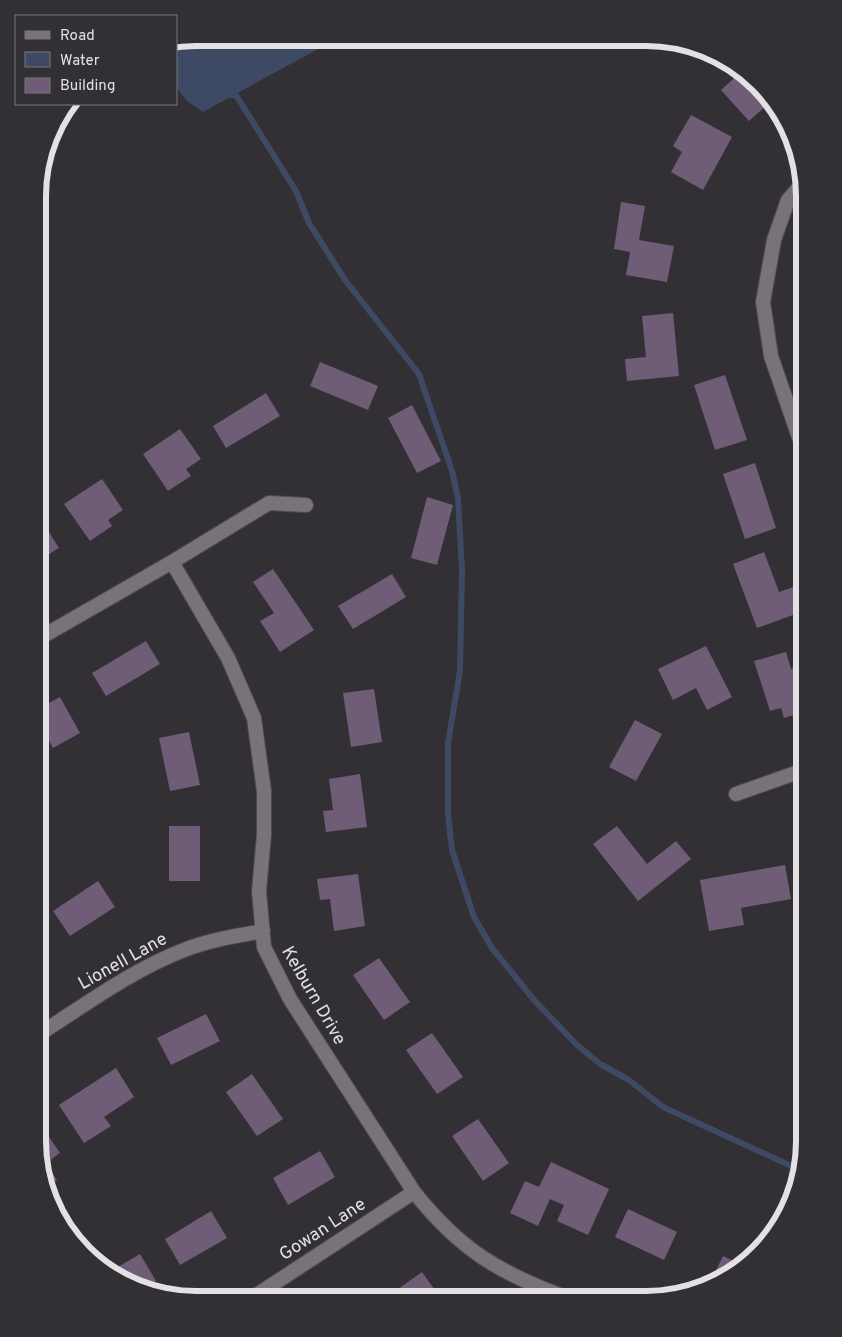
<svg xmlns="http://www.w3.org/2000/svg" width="842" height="1337" font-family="Overpass,sans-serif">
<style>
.water{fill:#3e4a64}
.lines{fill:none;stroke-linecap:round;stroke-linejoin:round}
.stream{stroke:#3e4a64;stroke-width:6}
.building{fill:#6f5c76}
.minor-casing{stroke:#4f4c50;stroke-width:16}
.minor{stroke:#777379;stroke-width:14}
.labels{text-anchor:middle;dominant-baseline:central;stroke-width:4.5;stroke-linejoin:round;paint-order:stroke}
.street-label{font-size:18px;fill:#e3e1e4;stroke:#333035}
.rim{fill:none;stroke:#e3e1e4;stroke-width:6}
</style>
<rect width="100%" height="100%" fill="#333035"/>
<path class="water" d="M196,38H338L203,112L187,101L176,87V41Z"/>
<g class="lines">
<path class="stream" d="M228,95H236L296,191L309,223L345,280L419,374L452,471L458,498L462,571L460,671L448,743V814L452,850L474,917L492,948L535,1001L576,1044L600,1064L629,1080L663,1107L800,1170"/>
</g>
<path class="building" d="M743,70L768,104L749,121L721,90Z
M691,115L732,137L703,190L671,172L682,152L673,146Z
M621,202L645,206L639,240L674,246L667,282L626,275L630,252L614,249Z
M673,313L679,376L627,381L625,359L646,357L642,316Z
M320,362L378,386L368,410L310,386Z
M725,375L747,440L715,450L694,385Z
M266,393L280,416L226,448L213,426Z
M412,405L441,461L417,473L388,418Z
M180,429L201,459L186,469L191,476L168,491L143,454Z
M755,463L776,528L745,539L723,474Z
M102,479L123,510L108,520L112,526L90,541L64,504Z
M427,497L453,505L437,565L411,558Z
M45,526L59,548L38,561V530Z
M764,552L779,592L799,585L804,600V611L757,628L733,564Z
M273,569L314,630L280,652L260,621L274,613L253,582Z
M392,574L406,597L353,629L338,606Z
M146,641L160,664L106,696L92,673Z
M706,646L732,697L707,710L696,688L673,700L658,669Z
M786,652L791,669L804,665V712L784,718L781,708L770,711L754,661Z
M374,689L382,742L351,747L343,693Z
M60,697L80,733L53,748L38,722V709Z
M635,720L662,734L636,781L609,767Z
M189,732L200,785L170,791L159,738Z
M360,774L367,827L326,832L323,811L333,810L329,779Z
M169,826H200V881H169Z
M617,826L647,864L676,841L691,859L638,901L593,844Z
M785,865L791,899L741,908L744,925L709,931L700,880Z
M358,874L365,926L334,931L330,899L320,900L317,879Z
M98,881L115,907L70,936L53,911Z
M38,941L46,953L38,958Z
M379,958L410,1002L384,1020L353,975Z
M206,1014L220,1041L171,1065L157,1038Z
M432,1033L463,1077L437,1094L406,1050Z
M116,1068L134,1097L104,1117L111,1126L84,1143L59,1105Z
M252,1074L283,1119L257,1136L226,1092Z
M478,1119L509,1163L483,1181L452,1136Z
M47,1134L60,1153L46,1163L57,1180L47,1187L38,1141Z
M320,1151L335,1177L288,1205L273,1178Z
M551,1162L609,1189L588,1235L557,1221L564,1205L550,1199L538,1226L510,1213L525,1181L539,1187Z
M628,1209L677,1232L664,1260L615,1237Z
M211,1211L227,1238L180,1265L165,1239Z
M140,1254L156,1281L147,1286L111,1271Z
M723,1256L738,1263L709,1285Z
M422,1272L440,1297L437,1299H384Z"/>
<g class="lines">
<g class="minor-casing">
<path id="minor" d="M802,184L788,200L774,240L763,302L771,356L804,452
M172,562L228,658L254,718L264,791V835L259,891L264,947L290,999L414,1192C461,1251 501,1274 570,1299
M38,639L172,562L269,503L306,505
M736,794L804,770
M38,1035C85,1005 132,970 184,950C209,940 236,936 263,931
M252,1298L414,1192"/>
</g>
<use href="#minor" class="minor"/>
</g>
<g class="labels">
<g class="street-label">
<text transform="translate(123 962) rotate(-29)">Lionell Lane</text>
<text transform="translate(313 996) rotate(60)">Kelburn Drive</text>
<text transform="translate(323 1230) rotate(-33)">Gowan Lane</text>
</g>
</g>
<path d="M0 0H842V1337H0ZM196 46H646A150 150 0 0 1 796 196V1141A150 150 0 0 1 646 1291H196A150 150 0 0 1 46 1141V196A150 150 0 0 1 196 46Z" fill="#333035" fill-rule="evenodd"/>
<path class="rim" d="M196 46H646A150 150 0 0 1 796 196V1141A150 150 0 0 1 646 1291H196A150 150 0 0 1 46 1141V196A150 150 0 0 1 196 46Z"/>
<rect x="15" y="15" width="162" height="90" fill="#333035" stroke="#79777b"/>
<rect x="25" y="31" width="25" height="8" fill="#777379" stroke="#79777b"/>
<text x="60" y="40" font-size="15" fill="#e3e1e4">Road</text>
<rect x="25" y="52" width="25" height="15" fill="#3e4a64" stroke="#79777b"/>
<text x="60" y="65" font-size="15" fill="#e3e1e4">Water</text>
<rect x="25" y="78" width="25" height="15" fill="#6f5c76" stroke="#79777b"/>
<text x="60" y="90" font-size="15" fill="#e3e1e4">Building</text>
</svg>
